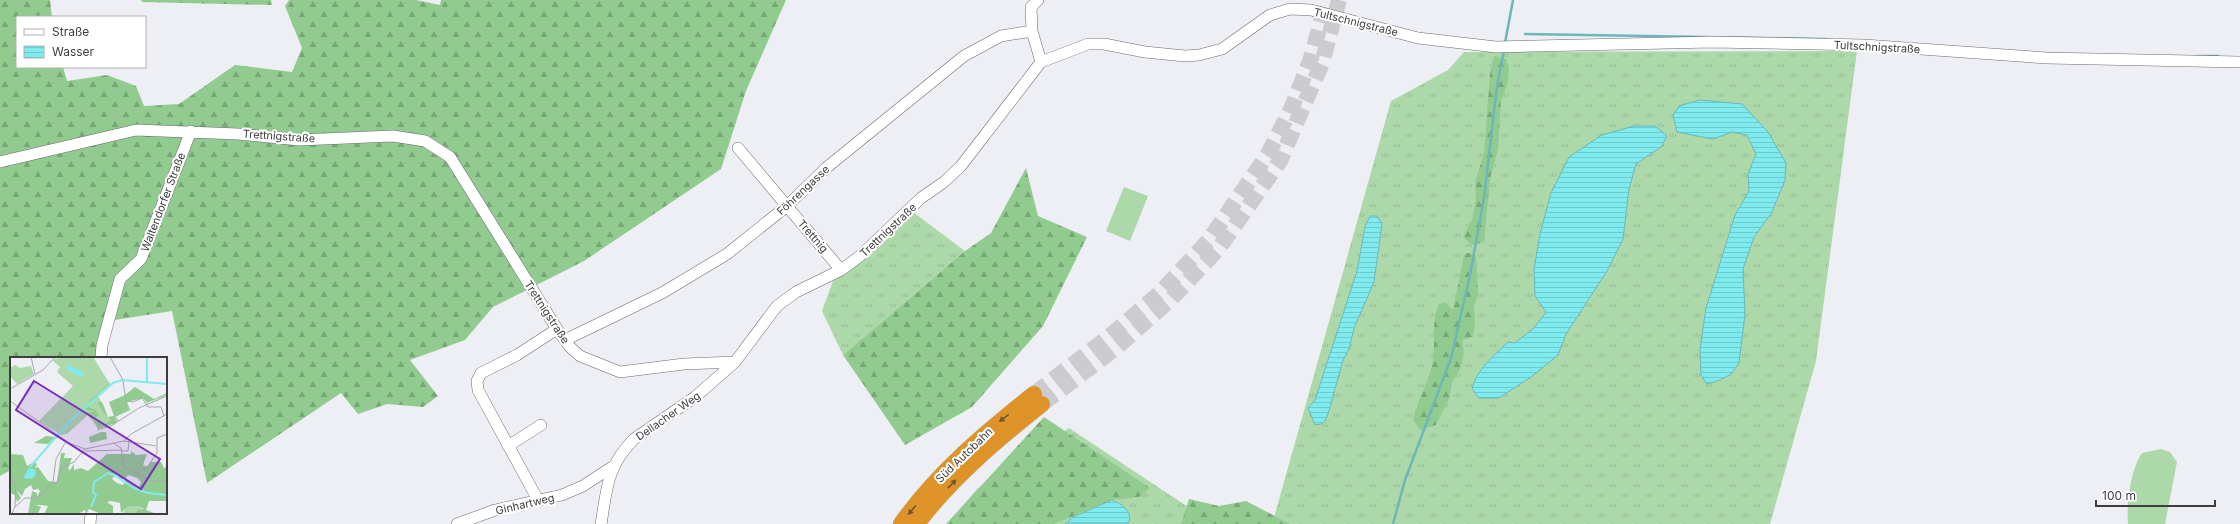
<svg xmlns="http://www.w3.org/2000/svg" width="2240" height="524" font-family="Inter,sans-serif">
<style>
.grass{fill:url(#grass-tufts)}
.forest{fill:url(#forest-firs)}
.garden{fill:#acd8aa}
.water{fill:url(#water-rules);stroke:#6bb7ba}
.lines{fill:none;stroke-linecap:round;stroke-linejoin:round}
.stream{stroke:#6bb7ba;stroke-width:2.5}
.highway-tunnel{stroke:#cbcbd0;stroke-width:16;stroke-dasharray:16 8;stroke-linecap:butt}
.minor-casing{stroke:#69696e;stroke-width:12}
.highway-casing{stroke:#cdcdcd;stroke-width:17}
.minor{stroke:#fff;stroke-width:11}
.highway{stroke:#dd9328;stroke-width:16}
.oneway{fill:#6d5738}
.labels{text-anchor:middle;dominant-baseline:central;stroke-width:4;stroke-linejoin:round;paint-order:stroke}
.street-label{font-size:11px;fill:#3d3d3f;stroke:#fff}
.inset-river{fill:none;stroke:#7febee;stroke-width:2}
.inset-road{fill:none;stroke:#a7a8ac;stroke-width:1}
.view{fill:#7b2cbf;fill-opacity:0.15;stroke:#7b2cbf;stroke-width:2}
.inset-edge{fill:none;stroke:#3d3d3f;stroke-width:2}
</style>
<defs>
<pattern id="grass-tufts" width="24" height="20" patternUnits="userSpaceOnUse"><rect width="24" height="20" fill="#acd8aa"/><path d="M3 7l-1-3M5 7V3M7 7l1-3M15 17l-1-3M17 17v-4M19 17l1-3" fill="none" stroke="#95ba93"/></pattern>
<pattern id="forest-firs" width="22" height="20" patternUnits="userSpaceOnUse"><rect width="22" height="20" fill="#92cb90"/><path d="M5 1l3.5 6h-7zM16 11l3.5 6h-7z" fill="#78a677"/></pattern>
<pattern id="water-rules" width="6" height="5" patternUnits="userSpaceOnUse"><rect width="6" height="5" fill="#7febee"/><path d="M0 2.5h6" fill="none" stroke="#6fcacd"/></pattern>
</defs>
<rect width="100%" height="100%" fill="#eeeff4"/>
<path class="grass" d="M1857,51L1816,361L1770,524H948L977,489L1069,428L1185,505L1273,521L1391,101L1448,70L1464,52Z
M913,212L965,251L843,355L822,311L833,281L869,257Z"/>
<path class="forest" d="M0,0H50L52,17H17V67H63L67,81L107,75L136,86L144,106L179,104L235,65L292,72L302,48L285,6L289,0H416L440,5L441,0H786L746,91L721,169L584,261L493,307L465,340L410,360L438,396L423,407L387,404L358,414L341,393L207,483L172,311L108,321L105,358H11V470L0,476Z
M141,0H271L272,5L142,2Z
M1494,56L1506,59L1509,68L1508,83L1501,100L1498,149L1490,179L1484,242L1472,245L1463,237L1472,220L1476,199L1475,182L1484,154L1490,73Z
M1026,168L1038,216L1087,237L1043,326L972,407L905,445L843,355L965,251L991,233Z
M1468,253L1476,255L1478,294L1474,306L1475,323L1473,337L1462,340L1464,354L1460,369L1452,383L1449,399L1436,425L1420,430L1413,419C1418,401 1427,384 1432,366C1437,345 1430,324 1439,304L1445,302L1453,310L1464,255Z
M1044,417L1150,488L1139,497L1111,500L1054,524H946Z
M1189,499L1219,506L1246,501L1290,524H1181Z"/>
<path class="garden" d="M1124,187L1148,196L1130,241L1106,231Z
M2161,449L2170,452L2177,462L2165,524H2128C2126,505 2131,468 2142,453Z"/>
<path class="water" d="M1700,100L1742,104L1768,132L1786,163L1785,180L1772,212L1754,237L1743,269L1745,314L1739,363L1731,374L1720,380L1707,384L1701,375L1700,349L1706,308L1735,215L1749,191L1748,174L1756,154L1747,135L1732,132L1713,139L1677,132L1673,116L1679,106Z
M1634,126H1655L1667,136L1661,147L1636,164L1629,189L1623,239L1607,271L1566,334L1558,355L1531,377L1499,398H1479L1472,389C1476,370 1494,356 1508,342L1515,343L1534,328L1546,312L1535,296L1534,269L1540,234L1551,193L1569,157L1602,135Z
M1370,216H1377L1382,224L1374,282L1354,328L1349,349L1343,360L1329,411L1325,421L1321,424L1315,425L1308,408L1315,400L1357,271L1365,227Z
M1112,500C1122,504 1134,512 1128,524H1065L1073,517Z"/>
<g class="lines">
<path class="stream" d="M1525,34L1826,39
M1505,43L1513,0
M2197,56H2218
M1393,524L1405,480L1451,358L1470,275L1484,198L1497,86L1504,50"/>
<path class="highway-tunnel" d="M1034,394L1110,336L1161,292L1209,240L1268,154L1292,107L1311,58L1327,0
M1042,404L1117,347L1171,299L1219,248L1280,161L1322,63L1339,0"/>
<g class="minor-casing">
<path id="minor" d="M1038,0L1031,7L1032,31L1041,62
M1041,62L1088,44H1104L1145,52L1185,56L1199,55L1222,49L1270,15L1290,9L1311,10L1418,38L1496,47L1712,42L1864,45L2047,58L2240,62
M738,148L841,270
M0,162L136,130L238,134L299,140L393,136L425,141L450,157L557,329L570,347L580,356L620,372L684,364L735,362
M565,340L662,293L727,254L787,206L826,168L964,56L1001,36L1032,31
M101,358L102,345L120,279L141,259L191,131
M508,446L541,425
M538,500L478,390L477,381L481,373L517,355L557,329
M90,524L91,513
M457,524L495,510L562,495L583,486L612,467
M601,524C607,488 607,466 634,439L695,397L735,362L777,306L796,292L841,270L860,256L921,198L944,182L961,166L1041,62"/>
</g>
<g class="highway-casing">
<path id="highway" d="M901,524C937,473 986,432 1034,394
M917,524C951,478 997,440 1042,404"/>
</g>
<use href="#minor" class="minor"/>
<use href="#highway" class="highway"/>
</g>
<defs><path id="oneway-solid" d="M-6-.8H1V-3.2L6.5 0L1 3.2V.8H-6Z"/></defs>
<g class="oneway">
<use href="#oneway-solid" transform="translate(1004 418) rotate(142)"/>
<use href="#oneway-solid" transform="translate(952 484) rotate(-46)"/>
<use href="#oneway-solid" transform="translate(912 510) rotate(130)"/>
</g>
<g class="labels">
<g class="street-label">
<text transform="translate(1356 22) rotate(14)">Tultschnigstraße</text>
<text transform="translate(1877 47) rotate(3)">Tultschnigstraße</text>
<text transform="translate(279 136) rotate(4)">Trettnigstraße</text>
<text transform="translate(803 190) rotate(-43)">Föhrengasse</text>
<text transform="translate(163 202) rotate(-69)">Waltendorfer Straße</text>
<text transform="translate(888 230) rotate(-43)">Trettnigstraße</text>
<text transform="translate(813 236) rotate(49)">Trettnig</text>
<text transform="translate(547 312) rotate(57)">Trettnigstraße</text>
<text transform="translate(668 416) rotate(-35)">Dellacher Weg</text>
<text transform="translate(964 455) rotate(-44)">Süd Autobahn</text>
<text transform="translate(525 504) rotate(-13)">Ginhartweg</text>
</g>
</g>
<g transform="translate(10 357)">
<rect width="157" height="157" fill="#eeeff4"/>
<path d="M55,0H83L100,27L87,38L98,60L106,59L109,64L87,70L78,58L57,77L51,78L29,64L63,29L47,15L50,10L42,3ZM5,8L10,11L21,9L24,17L7,27L0,19V11ZM127,149L134,153H127V157H113L116,150Z" fill="#acd8aa"/>
<path d="M99,26L100,27L87,38L93,47L98,60L104,59L99,45L115,38L125,30L144,42L157,36V38L137,46L133,41L117,45L120,53L105,60L106,66L88,72L84,64L95,67L101,63L93,55L87,45H91L88,40L80,46L78,45ZM76,49L86,53L89,59L82,62L79,60L76,55H85L74,52ZM91,75H96L97,82L80,86L79,80ZM36,79L45,80L38,87L24,86ZM121,94L126,98L137,97L133,108L137,110L141,105H151L154,111L157,110V144H139L136,153L147,157H127V153L134,152L127,149L117,150L111,156L110,146L101,144L97,145L103,149V157L89,156L79,152L76,157L75,153L68,157H34L38,149L30,148H26L31,150L28,156L18,157L22,134L27,136V140L30,134L28,132L23,133L21,128L15,132L12,139L6,133L11,141L7,145L5,138L0,136V97L13,98L17,109L24,105L27,107L25,111L28,110L38,124L47,125L51,96H55L54,101H62L58,112L60,113L64,107V113L71,111L78,114L97,97H121ZM107,116L110,122L116,121L118,118L127,121L131,125L128,132L116,122L113,128L107,126L102,122Z" fill="#92cb90" fill-rule="evenodd"/>
<path d="M58,8L71,14L74,19H69L56,12ZM19,111L26,113L25,119L22,122L13,121Z" fill="#7febee"/>
<path class="inset-river" d="M137,26V0M20,110L59,65L103,26L112,23L157,27M104,118L124,131L138,136L157,138M81,150L86,138L83,135L84,125L98,116L104,118"/>
<path class="inset-road" d="M21,0L25,17M100,0L113,23M113,24L116,44L123,45L132,41L138,50H151L154,59M0,32L33,13L44,1L53,0M0,44L59,86L75,92M87,73L101,69L129,51L157,39M114,84L146,89M103,86L111,91L114,110L140,124H157M75,94L112,93M112,94H118L119,85M125,118L138,109L147,96V81L157,77M0,124H4L6,128L5,149L2,157M43,125L46,102L55,86M5,150L15,141H25L33,137L39,128L47,125L51,111L64,105L75,92L114,84L121,77L157,57"/>
<path class="view" d="M24,24L150,102L131,132L6,53Z"/>
<rect width="157" height="157" class="inset-edge"/>
</g>
<rect x="16" y="16" width="130" height="52" fill="#ffffff" stroke="#b1b1b2"/>
<rect x="24" y="29" width="20" height="6" fill="#ffffff" stroke="#b1b1b2"/>
<text x="52" y="36" font-size="12" fill="#3d3d3f">Straße</text>
<rect x="24" y="46" width="20" height="12" fill="url(#water-rules)" stroke="#b1b1b2"/>
<text x="52" y="56" font-size="12" fill="#3d3d3f">Wasser</text>
<path d="M2096 500v6h119v-6" fill="none" stroke="#3d3d3f" stroke-width="2"/>
<text x="2102" y="500" font-size="12" fill="#3d3d3f" stroke="#ffffff" stroke-width="3" paint-order="stroke">100 m</text>
</svg>
